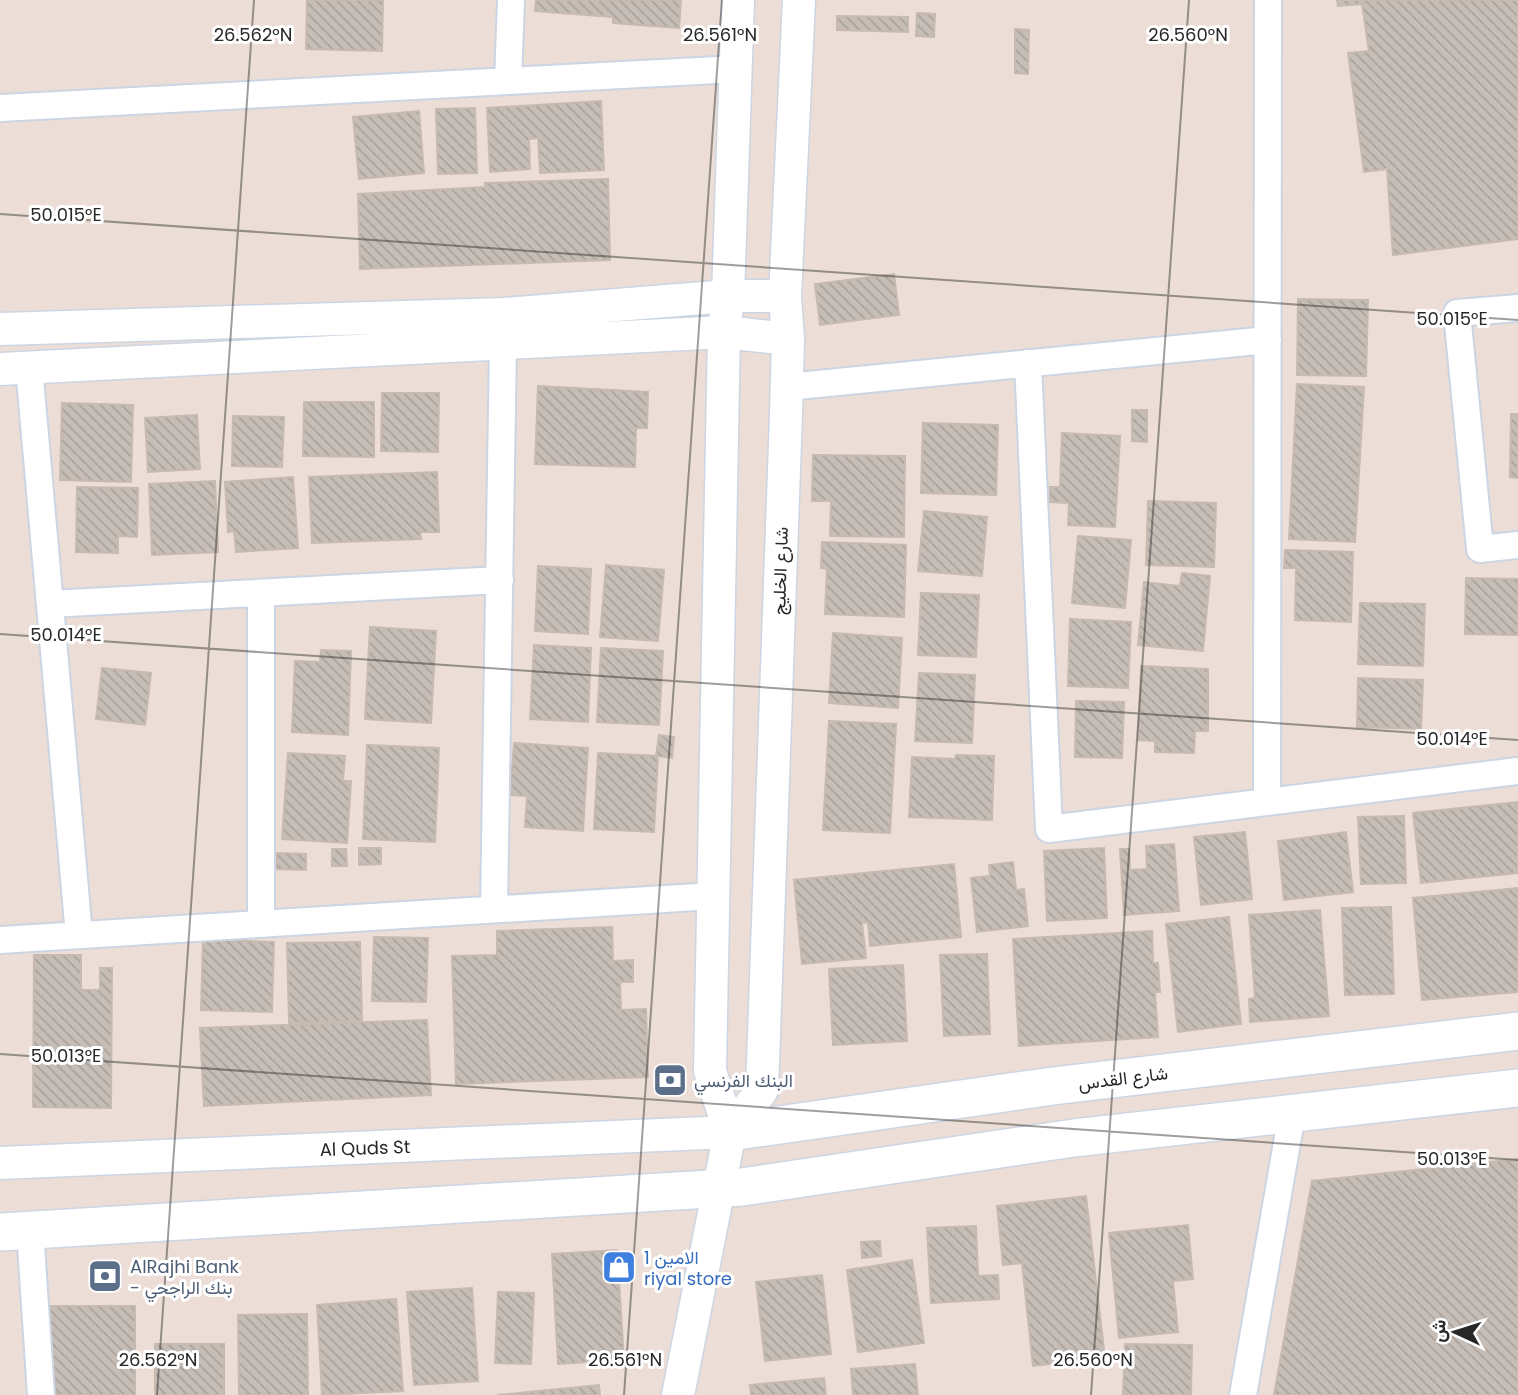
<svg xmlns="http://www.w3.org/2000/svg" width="1518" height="1395" font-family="Poppins,Vazirmatn,sans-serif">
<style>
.building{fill:url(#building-back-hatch);stroke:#c7bab0;stroke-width:2}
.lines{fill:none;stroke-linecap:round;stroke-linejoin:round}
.minor-casing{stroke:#ccd5e2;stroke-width:30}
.tertiary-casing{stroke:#ccd5e2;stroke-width:35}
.secondary-casing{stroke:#ccd5e2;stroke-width:40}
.minor{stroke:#fff;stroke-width:26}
.tertiary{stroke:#fff;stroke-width:32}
.secondary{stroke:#fff;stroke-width:37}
.ticks{fill:none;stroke:#272727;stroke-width:2;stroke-opacity:0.45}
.labels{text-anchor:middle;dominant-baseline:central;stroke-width:6;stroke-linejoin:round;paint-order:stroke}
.street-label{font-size:18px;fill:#272727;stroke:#fff}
.service-label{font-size:18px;fill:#4e5e75;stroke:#fff;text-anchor:start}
.shop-label{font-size:18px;fill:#366cbe;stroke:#fff;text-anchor:start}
.ticks-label{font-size:18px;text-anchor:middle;fill:#272727;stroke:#fff;stroke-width:6;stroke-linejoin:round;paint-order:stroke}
</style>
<defs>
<pattern id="building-back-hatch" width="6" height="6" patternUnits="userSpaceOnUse" patternTransform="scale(1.75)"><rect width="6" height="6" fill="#c6bdb6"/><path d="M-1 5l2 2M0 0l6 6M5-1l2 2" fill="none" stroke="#aaa29c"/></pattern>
</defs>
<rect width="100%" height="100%" fill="#ecded6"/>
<path class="building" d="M307,0H383L382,51L306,49Z
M536,0H681L679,28L613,23V17L535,11Z
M1337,0H1518V239L1393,255L1387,169L1364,172L1348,53L1369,51L1362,4L1338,6Z
M917,13L935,14L934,37L916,36Z
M837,16L908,17V32L837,30Z
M1015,29L1029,30L1028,74L1015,73Z
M601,101L604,170L540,173L538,138L529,139L530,169L490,172L487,108Z
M475,108L477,173L438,174L436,109Z
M419,111L424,173L359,179L353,117Z
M608,179L610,260L360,269L358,194L486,187L485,183Z
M894,274L899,315L820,325L815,284Z
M1298,299L1368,300L1366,376L1297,375Z
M1297,384L1364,387L1355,542L1289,539Z
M538,386L648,392L647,428H636L635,467L535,464Z
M382,393H439L438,452L381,451Z
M304,402H374V457L303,456Z
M62,403L133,405L131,482L60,480Z
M1132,410H1147V442L1132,441Z
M1511,414H1518V478L1510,477Z
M197,415L200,469L148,472L145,418Z
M233,416L284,417L282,467L232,466Z
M923,423L998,425L996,495L921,493Z
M1062,433L1120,436L1115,527L1068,525L1069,503L1049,502L1050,487H1060Z
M813,455L905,456L904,537L830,536L831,501H812Z
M437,472L439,532H420L421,539L312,543L309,477Z
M293,477L298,548L236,552L234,531L228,532L225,482Z
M215,481L218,552L152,555L149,484Z
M77,487L138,488L137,537L118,536V553L76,552Z
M1148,501L1216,503L1214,567L1146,565Z
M924,511L987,517L982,576L918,571Z
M1078,536L1131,540L1125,608L1072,603Z
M822,542L906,545L904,617L825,614L827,569L821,568Z
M1285,550L1353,552L1351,622L1295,620L1296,568H1284Z
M606,565L664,570L658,641L600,637Z
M538,566L591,569L588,634L535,631Z
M1182,573L1210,576L1203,651L1138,645L1144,582L1180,586Z
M1466,578L1518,579V635L1465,634Z
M921,593L979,595L976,657L918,655Z
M1360,603L1425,604L1423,666L1358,664Z
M1070,619L1131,622L1128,688L1068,686Z
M370,627L436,631L431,723L365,719Z
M833,633L902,638L898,708L829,703Z
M534,645L591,648L588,722L530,719Z
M601,648L663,651L659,725L597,722Z
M321,650L351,651L348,735L292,732L295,661L320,662Z
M1141,666L1208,669V731H1195L1194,753L1155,752V741L1138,740Z
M102,668L151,673L145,725L96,719Z
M919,673L975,675L972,743L915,741Z
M1358,678L1423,680L1421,729L1357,727Z
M1076,701L1124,702L1122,758L1075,757Z
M829,721L896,724L890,833L823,830Z
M659,735L674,737L672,758L656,756Z
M514,743L588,748L583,831L525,827L527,796L510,795Z
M367,745L439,748L435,842L363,839Z
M288,753L345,756L343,781H351L347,843L282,839Z
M598,753L658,756L654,832L594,829Z
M956,755L994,756L992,820L909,817L912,757L955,759Z
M1518,802V873L1421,883L1413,813Z
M1404,816L1406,883L1361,884L1358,817Z
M1245,832L1252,899L1201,905L1194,837Z
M1346,832L1353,892L1284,900L1278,841Z
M1174,844L1179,911L1124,915L1120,849H1129L1130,870L1147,869L1146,846Z
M359,848H381V864L359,865Z
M1104,848L1107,918L1047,921L1044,851Z
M332,849H346L347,866H332Z
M277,853L306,854V870L276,869Z
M1013,862L1016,890L1024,889L1028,926L977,932L971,878L990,876L989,865Z
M954,864L961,937L870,946L868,922L862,923L866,958L802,964L794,880Z
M1518,888V992L1422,1000L1413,898Z
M1391,907L1394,994L1345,995L1342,908Z
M1320,910L1329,1016L1250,1022L1249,999L1255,998L1249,915Z
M1229,917L1241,1024L1178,1032L1166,924Z
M612,927L613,961L633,960V982H620L621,1010L646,1009L648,1077L456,1084L452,956L497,955V931Z
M1152,931L1153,963H1158L1160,992H1155L1158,1037L1019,1046L1013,939Z
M374,937L428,938L426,1002L372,1001Z
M203,939L274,942L272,1012L201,1010Z
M360,942L362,1021L289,1023L287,943Z
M987,954L990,1034L944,1036L940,955Z
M34,955H81V990H100V968H112L111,1108L33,1107Z
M903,965L907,1041L833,1045L829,969Z
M427,1020L431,1095L204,1106L200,1028Z
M1518,1159V1395H1274L1312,1181Z
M1086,1196L1105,1358L1033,1366L1022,1263L1003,1265L997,1206Z
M1188,1225L1193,1279L1173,1281L1178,1332L1119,1338L1109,1233Z
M976,1226L978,1276L998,1275L999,1299L931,1303L927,1228Z
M880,1241L881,1256L862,1258L861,1242Z
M617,1250L624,1360L558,1364L552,1254Z
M912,1260L924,1343L858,1352L847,1270Z
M822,1275L831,1354L765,1361L756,1282Z
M472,1288L478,1381L414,1385L407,1292Z
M498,1292L534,1293L531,1364L495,1363Z
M396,1299L403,1391L322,1395L317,1305Z
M48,1306H135V1395H48Z
M307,1314L308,1395H239L238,1315Z
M155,1344H224V1395H155Z
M1125,1344L1192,1345L1191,1395H1123Z
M915,1364L918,1395H853L851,1369Z
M824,1378L826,1395H751L750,1385Z
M599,1385L600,1395H497Z"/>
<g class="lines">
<g class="minor-casing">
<path id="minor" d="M508,81L511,0
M0,108L736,69
M1518,308L1457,313L1480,549L1518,545
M1028,363L1049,829L1518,771
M29,367L79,935
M787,387L1268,340
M261,593V923
M50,604L500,580
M1267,802L1268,0
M494,909L503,343
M0,940L713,896
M30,1230L41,1395
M1243,1395L1292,1114"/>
</g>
<g class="tertiary-casing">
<path id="tertiary" d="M0,329L504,314L728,296H785
M0,369L724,332L788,339
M730,1132L762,1090L786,414L788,339L785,296L799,0
M0,1163L730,1132
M678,1395L730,1132L710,1071L724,332L728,296L738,0"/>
</g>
<g class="secondary-casing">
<path id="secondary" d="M730,1132L1053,1086L1518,1031
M0,1232L742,1187L1074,1138L1518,1088"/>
</g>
<use href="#minor" class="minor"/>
<use href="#tertiary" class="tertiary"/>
<use href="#secondary" class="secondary"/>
</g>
<path class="ticks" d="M0,214L1518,320M0,634L1518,740M0,1054L1518,1160M157,1395L254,0M624,1395L722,0M1091,1395L1189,0"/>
<defs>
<g id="bank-square" transform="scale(1.75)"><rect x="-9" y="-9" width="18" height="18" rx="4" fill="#5c6f8a" stroke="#fff"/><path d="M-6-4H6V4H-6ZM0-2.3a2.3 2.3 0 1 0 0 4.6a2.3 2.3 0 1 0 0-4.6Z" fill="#fff"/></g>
<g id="shop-square" transform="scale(1.75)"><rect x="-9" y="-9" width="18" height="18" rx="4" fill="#3f7fe0" stroke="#fff"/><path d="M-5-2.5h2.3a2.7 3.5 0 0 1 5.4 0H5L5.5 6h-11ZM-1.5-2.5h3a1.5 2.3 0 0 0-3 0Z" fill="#fff"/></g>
</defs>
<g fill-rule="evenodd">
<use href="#bank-square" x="670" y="1080"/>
<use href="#shop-square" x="619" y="1267"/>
<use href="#bank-square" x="105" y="1276"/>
</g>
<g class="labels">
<g class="street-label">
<text transform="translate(780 571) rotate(-88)">شارع الخليج</text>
<text transform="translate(1123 1078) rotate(-7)">شارع القدس</text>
<text transform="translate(365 1148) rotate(-2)">Al Quds St</text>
</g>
<g class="service-label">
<text x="694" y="1080">البنك الفرنسي</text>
<text x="130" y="1266">AlRajhi Bank<tspan x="130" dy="21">- بنك الراجحي</tspan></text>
</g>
<g class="shop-label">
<text x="644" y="1257">الامين 1<tspan x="644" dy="21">riyal store</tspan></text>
</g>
</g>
<g class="ticks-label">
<text x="253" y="41">26.562°N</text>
<text x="720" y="41">26.561°N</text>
<text x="1188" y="41">26.560°N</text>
<text x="66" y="221">50.015°E</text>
<text x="1452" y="325">50.015°E</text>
<text x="66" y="641">50.014°E</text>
<text x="1452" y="745">50.014°E</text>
<text x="66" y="1062">50.013°E</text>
<text x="1452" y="1165">50.013°E</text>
<text x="158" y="1366">26.562°N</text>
<text x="625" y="1366">26.561°N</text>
<text x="1093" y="1366">26.560°N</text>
</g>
<g transform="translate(1455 1332) rotate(274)" stroke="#ffffff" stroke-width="5" paint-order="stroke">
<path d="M0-5L12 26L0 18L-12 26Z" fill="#272727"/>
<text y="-10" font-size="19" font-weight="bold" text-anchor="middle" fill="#272727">ش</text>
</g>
</svg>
